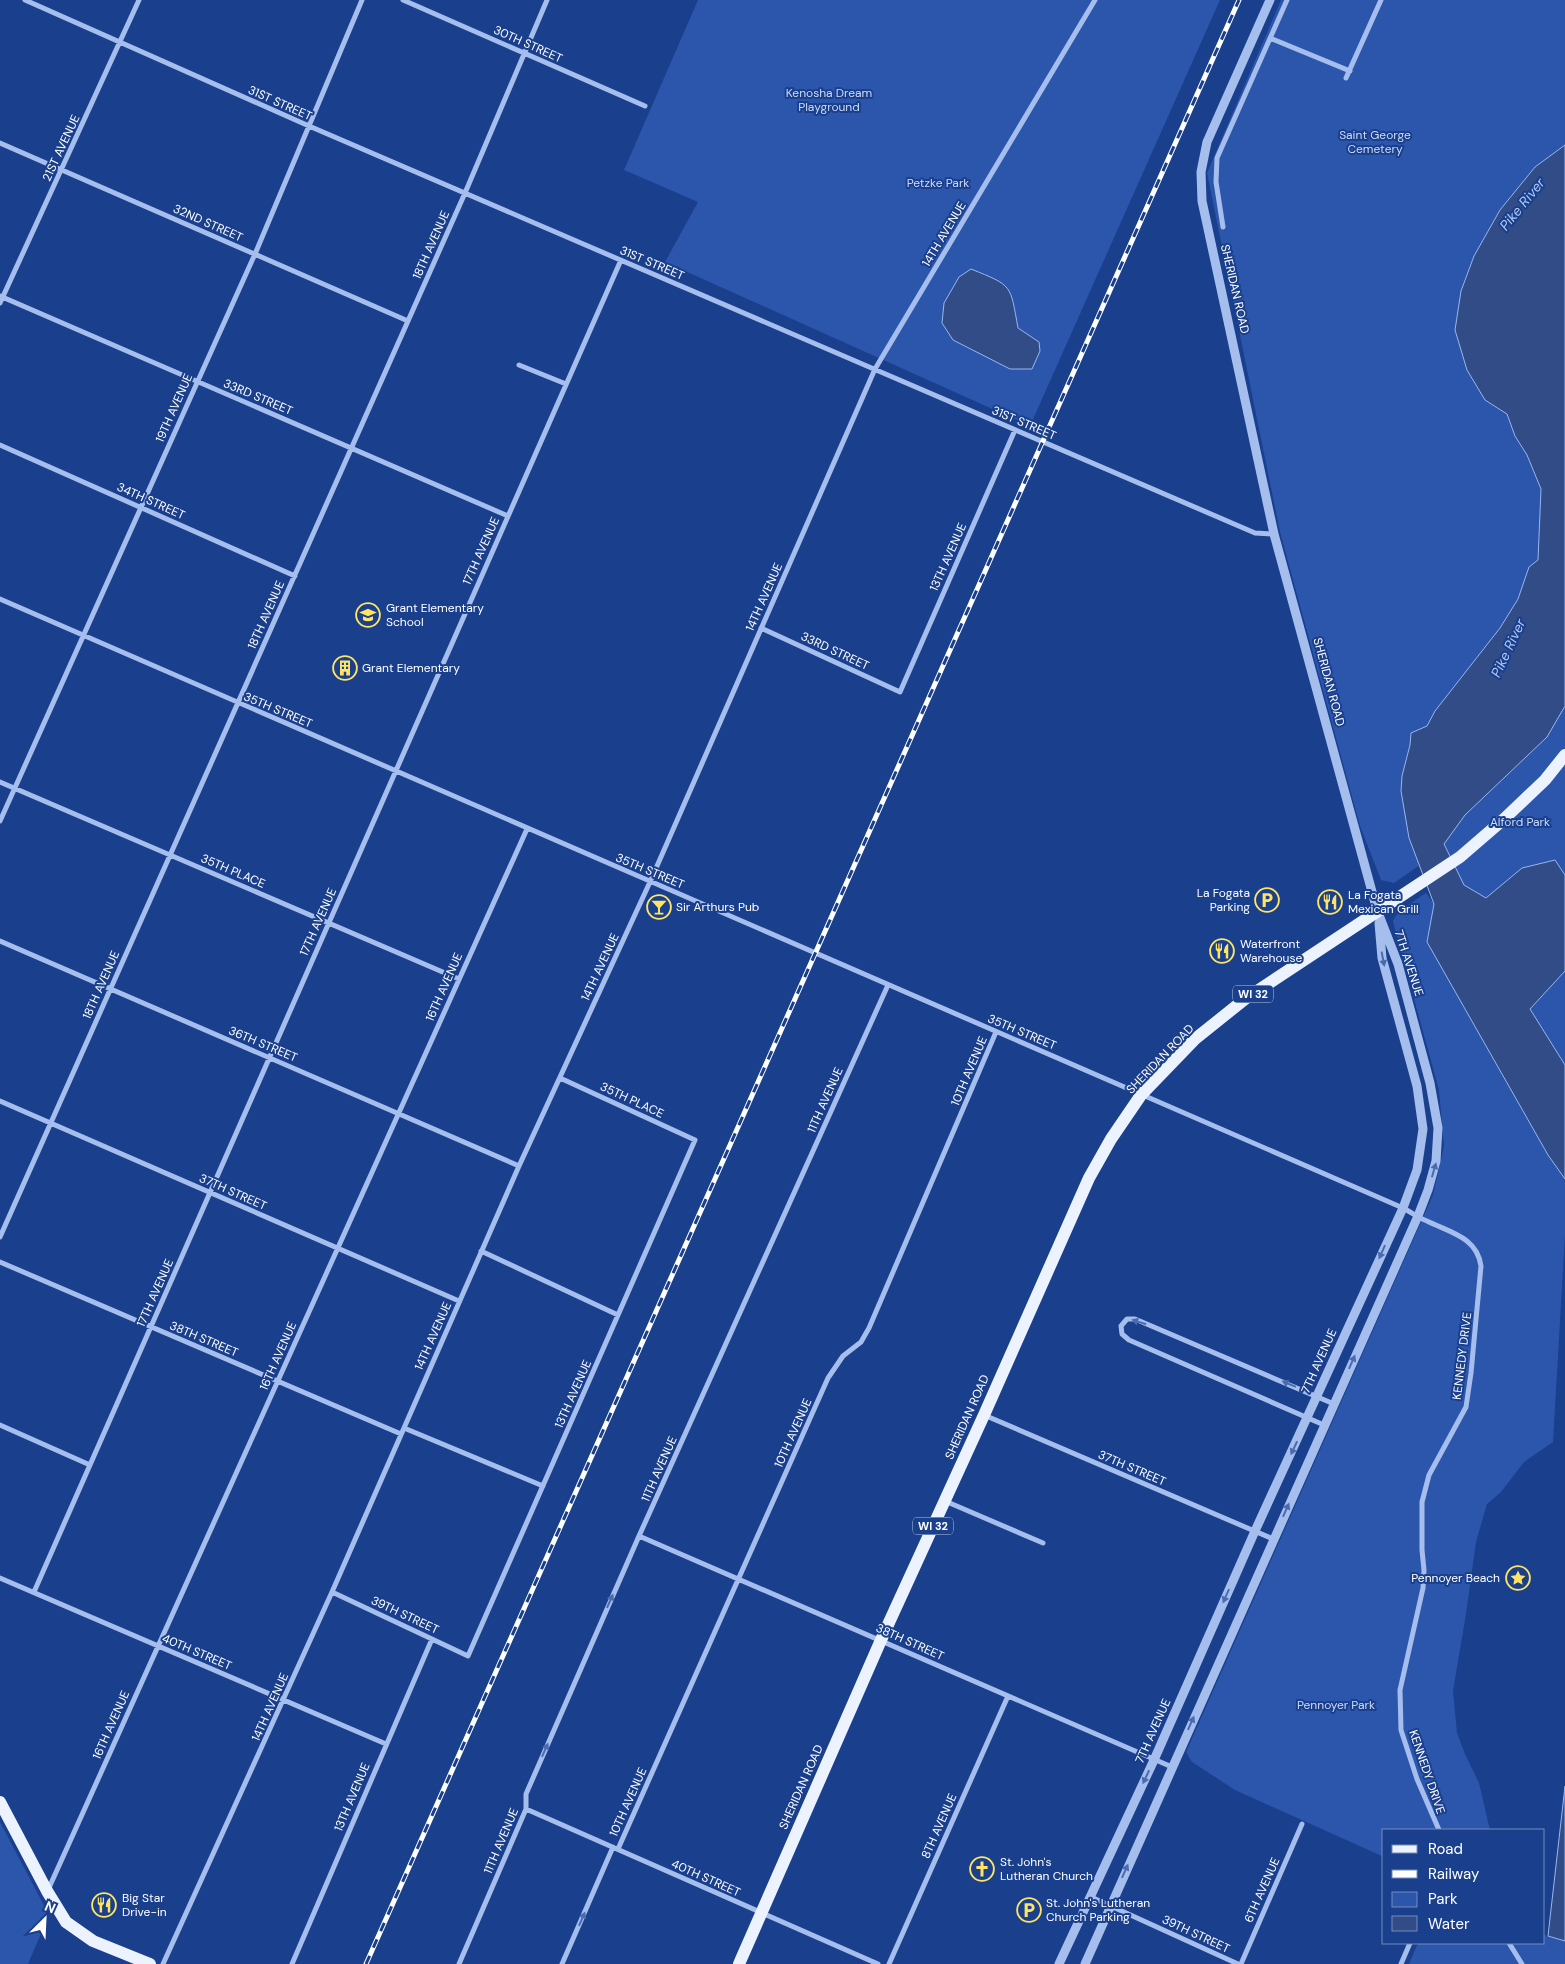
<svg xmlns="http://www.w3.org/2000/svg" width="1565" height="1964" font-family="'DM Sans',sans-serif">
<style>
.green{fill:#2c56ac}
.water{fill:#314c87;stroke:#99b7f0}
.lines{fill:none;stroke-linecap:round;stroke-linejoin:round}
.minor{stroke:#a6beee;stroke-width:5}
.tertiary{stroke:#a6beee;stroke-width:9}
.primary{stroke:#edf2ff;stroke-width:12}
.rail-casing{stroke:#fff;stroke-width:5}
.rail{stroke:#193f8d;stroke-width:3;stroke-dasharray:9;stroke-linecap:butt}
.oneway{fill:#4a6baf}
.labels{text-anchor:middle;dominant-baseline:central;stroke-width:4;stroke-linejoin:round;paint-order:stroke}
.shield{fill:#193f8d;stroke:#bac5dd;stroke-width:1}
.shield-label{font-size:11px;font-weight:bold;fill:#fff}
.street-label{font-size:12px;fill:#fff;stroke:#193f8d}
.park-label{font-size:12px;fill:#ccdbfa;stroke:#193f8d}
.poi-label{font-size:12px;fill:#fff;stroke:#193f8d;text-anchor:start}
.water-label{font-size:14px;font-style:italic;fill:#b2c9f5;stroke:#193f8d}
</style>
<rect width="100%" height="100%" fill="#193f8d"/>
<path class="green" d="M698,0H1220L1030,426L665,262L698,202L624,170Z
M1281,0H1565V145L1535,167L1500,210L1474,256L1461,291L1485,400L1507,414L1515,436L1527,455L1541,490L1538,560L1529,567L1518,599L1500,628L1435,711L1427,727L1411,733L1410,745L1402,776L1409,838L1420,865L1394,883L1381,880L1360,826L1280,532L1207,173Z
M1565,706V875L1555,860L1522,868L1486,898L1464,885L1444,844L1465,815L1547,737Z
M1426,893L1434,904L1427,942L1548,1155L1565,1179V1235L1553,1442L1524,1462L1501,1492L1487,1504L1476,1542L1466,1614L1453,1691L1457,1733L1465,1754L1479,1783L1490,1830H1384V1857L1235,1790L1192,1762L1186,1752L1433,1195L1444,1146L1439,1090L1393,922C1397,909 1415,901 1426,893Z
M1565,971V1065L1530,1009Z
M0,1822L49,1915L28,1964H0Z
M1544,1935L1565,1941V1964H1409L1418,1943H1544Z"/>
<path class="water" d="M1565,145V706L1547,737L1465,815L1444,844L1464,885L1486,898L1522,868L1555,860L1565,875V971L1530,1009L1565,1065V1179L1548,1155L1427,942L1434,904L1409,838L1401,791L1402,776L1410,745L1411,733L1427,726L1435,711L1500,628L1518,599L1529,567L1538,560L1541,489L1527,455L1515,436L1507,414L1485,400L1467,370L1455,330L1461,291L1474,256L1500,210L1535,167Z
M971,269C1013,286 1010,284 1018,328L1039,342L1040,351L1032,369H1010L953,340L942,323L944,303L959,277Z
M1565,1786V1941L1548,1936Z"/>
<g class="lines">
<path class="minor" d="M25,0L309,126L1255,533L1274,534
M403,0L645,106
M1270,38L1350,71
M1346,78L1381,0
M0,143L408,321
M1223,227L1216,182L1217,158L1287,0
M0,296L508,516
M0,303L139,0
M519,365L566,384
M0,445L295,576
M0,599L1403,1208C1411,1212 1418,1218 1427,1221C1449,1232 1477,1237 1481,1266L1471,1373L1466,1407L1429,1475L1422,1502V1550L1424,1570L1423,1588L1400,1690L1401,1730L1417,1779L1439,1830
M761,628L900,692L1015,430
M0,782L459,979
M0,821L255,254L362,0
M0,941L519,1166
M0,1101L459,1301
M0,1237L465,193L547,0
M481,1251L618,1315
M0,1262L401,1434
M984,1415L1273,1539
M0,1425L90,1465
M1324,1425L1129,1340L1122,1334L1121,1326L1127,1319H1135L1334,1404
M404,1428L543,1486
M945,1501L1043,1543
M639,1536L1172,1767
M0,1578L386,1744
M34,1592L621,260
M332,1592L468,1656L695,1140L560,1078
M526,1809L878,1964
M618,1849L828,1378L843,1356L861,1342L869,1328L996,1032
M48,1890L527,829
M1091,1897L1238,1964
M1509,1943L1522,1964
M163,1964L332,1592L519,1166L650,882L875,369L1095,0
M292,1964L432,1639
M459,1964L526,1809V1794L639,1536L888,985
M562,1964L613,1847
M889,1964L1008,1696
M1241,1964L1302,1824
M1401,1964L1410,1943"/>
<path class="tertiary" d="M1059,1964L1154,1760L1255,1531L1403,1208L1417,1170L1423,1129L1417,1086L1382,958L1379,923
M1085,1964L1418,1216L1428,1190L1436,1161L1438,1128L1430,1083L1398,964L1377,910L1274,534L1202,201L1201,172L1207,142L1270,0"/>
<path class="primary" d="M0,1802L47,1891L66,1922L93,1941L150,1964
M739,1964L881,1640L984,1415L1089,1178L1111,1139L1141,1095L1195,1039L1245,999L1460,857L1504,819L1545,780L1565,755"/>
<g class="rail-casing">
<path id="rail" d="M366,1964L1239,0"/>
</g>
<use href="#rail" class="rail"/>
</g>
<defs><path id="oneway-solid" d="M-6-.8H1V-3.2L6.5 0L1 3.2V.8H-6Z" transform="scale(1.25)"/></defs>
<g class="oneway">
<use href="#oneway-solid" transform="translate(1383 959) rotate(79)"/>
<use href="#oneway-solid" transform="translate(1434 1170) rotate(-74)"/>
<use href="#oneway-solid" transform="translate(1382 1252) rotate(114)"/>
<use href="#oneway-solid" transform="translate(1139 1322) rotate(-163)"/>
<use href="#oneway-solid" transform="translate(1352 1362) rotate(-66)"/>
<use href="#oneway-solid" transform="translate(1289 1384) rotate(-157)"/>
<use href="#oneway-solid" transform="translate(1294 1448) rotate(115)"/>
<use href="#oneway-solid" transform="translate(1286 1510) rotate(-66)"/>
<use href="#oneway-solid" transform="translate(1226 1596) rotate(114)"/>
<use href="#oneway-solid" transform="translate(610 1601) rotate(-66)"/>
<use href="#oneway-solid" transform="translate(1191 1723) rotate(-66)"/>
<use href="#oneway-solid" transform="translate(545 1750) rotate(-66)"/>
<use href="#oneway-solid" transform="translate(1146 1777) rotate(115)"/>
<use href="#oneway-solid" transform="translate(1125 1871) rotate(-66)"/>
<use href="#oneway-solid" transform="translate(582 1919) rotate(-66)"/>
</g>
<defs>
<g id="school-ring" transform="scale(1.25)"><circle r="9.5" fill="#193f8d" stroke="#ffe463" stroke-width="1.5"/><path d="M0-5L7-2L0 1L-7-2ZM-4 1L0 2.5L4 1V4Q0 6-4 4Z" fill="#ffe463"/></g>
<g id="building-ring" transform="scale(1.25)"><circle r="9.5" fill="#193f8d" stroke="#ffe463" stroke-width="1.5"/><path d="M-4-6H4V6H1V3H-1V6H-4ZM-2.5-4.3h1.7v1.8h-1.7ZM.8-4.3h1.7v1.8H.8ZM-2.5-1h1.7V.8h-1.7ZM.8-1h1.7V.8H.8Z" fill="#ffe463"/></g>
<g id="parking-ring" transform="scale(1.25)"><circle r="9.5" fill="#193f8d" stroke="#ffe463" stroke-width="1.5"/><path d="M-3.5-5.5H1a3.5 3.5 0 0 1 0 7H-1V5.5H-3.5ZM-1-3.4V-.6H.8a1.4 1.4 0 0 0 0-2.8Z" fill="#ffe463"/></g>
<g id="restaurant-ring" transform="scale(1.25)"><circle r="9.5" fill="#193f8d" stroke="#ffe463" stroke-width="1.5"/><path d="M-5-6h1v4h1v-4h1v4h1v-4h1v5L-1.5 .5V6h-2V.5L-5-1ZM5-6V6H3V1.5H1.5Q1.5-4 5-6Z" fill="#ffe463"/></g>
<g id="bar-ring" transform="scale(1.25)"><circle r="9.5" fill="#193f8d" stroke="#ffe463" stroke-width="1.5"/><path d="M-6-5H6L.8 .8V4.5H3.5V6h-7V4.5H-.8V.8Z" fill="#ffe463"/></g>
<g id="sight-ring" transform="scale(1.25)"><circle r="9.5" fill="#193f8d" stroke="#ffe463" stroke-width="1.5"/><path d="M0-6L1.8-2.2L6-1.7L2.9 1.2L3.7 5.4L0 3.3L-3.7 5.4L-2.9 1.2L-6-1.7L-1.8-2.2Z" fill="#ffe463"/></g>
<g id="church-ring" transform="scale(1.25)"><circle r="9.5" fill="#193f8d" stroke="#ffe463" stroke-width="1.5"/><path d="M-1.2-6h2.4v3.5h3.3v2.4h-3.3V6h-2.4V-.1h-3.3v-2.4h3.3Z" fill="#ffe463"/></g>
</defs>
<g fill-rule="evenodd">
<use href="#school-ring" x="368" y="615"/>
<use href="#building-ring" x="345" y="668"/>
<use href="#parking-ring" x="1267" y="900"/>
<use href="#restaurant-ring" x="1330" y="902"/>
<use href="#bar-ring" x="659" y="907"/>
<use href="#restaurant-ring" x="1222" y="951"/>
<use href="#sight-ring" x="1518" y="1578"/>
<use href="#church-ring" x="982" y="1869"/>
<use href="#restaurant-ring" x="104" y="1905"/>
<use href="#parking-ring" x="1029" y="1910"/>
</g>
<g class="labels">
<g class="shield">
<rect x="1233" y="985.5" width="40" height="17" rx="4"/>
<rect x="913" y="1517.5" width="40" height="17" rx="4"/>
</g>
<g class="shield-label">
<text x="1253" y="994">WI 32</text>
<text x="933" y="1526">WI 32</text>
</g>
<g class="street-label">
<text transform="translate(528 44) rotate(24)">30TH STREET</text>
<text transform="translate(280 103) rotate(24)">31ST STREET</text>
<text transform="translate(61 148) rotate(-65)">21ST AVENUE</text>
<text transform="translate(208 223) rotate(24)">32ND STREET</text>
<text transform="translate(944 234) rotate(-59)">14TH AVENUE</text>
<text transform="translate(431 245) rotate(-66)">18TH AVENUE</text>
<text transform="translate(652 263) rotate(23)">31ST STREET</text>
<text transform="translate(1235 289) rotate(77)">SHERIDAN ROAD</text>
<text transform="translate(258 397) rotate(23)">33RD STREET</text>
<text transform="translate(174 408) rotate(-66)">19TH AVENUE</text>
<text transform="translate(1024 423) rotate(23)">31ST STREET</text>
<text transform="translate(151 501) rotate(24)">34TH STREET</text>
<text transform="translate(481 551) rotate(-66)">17TH AVENUE</text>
<text transform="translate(948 557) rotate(-66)">13TH AVENUE</text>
<text transform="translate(764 597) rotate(-66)">14TH AVENUE</text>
<text transform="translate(266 615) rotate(-66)">18TH AVENUE</text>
<text transform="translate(835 651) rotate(25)">33RD STREET</text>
<text transform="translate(1329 682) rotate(75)">SHERIDAN ROAD</text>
<text transform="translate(278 710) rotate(23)">35TH STREET</text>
<text transform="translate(233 871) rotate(23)">35TH PLACE</text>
<text transform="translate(650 871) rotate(23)">35TH STREET</text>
<text transform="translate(318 922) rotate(-66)">17TH AVENUE</text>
<text transform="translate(1409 963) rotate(72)">7TH AVENUE</text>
<text transform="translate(600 967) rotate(-65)">14TH AVENUE</text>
<text transform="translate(101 985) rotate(-66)">18TH AVENUE</text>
<text transform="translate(444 987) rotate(-66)">16TH AVENUE</text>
<text transform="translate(1022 1032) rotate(23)">35TH STREET</text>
<text transform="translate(263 1044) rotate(23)">36TH STREET</text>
<text transform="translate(1160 1059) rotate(-46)">SHERIDAN ROAD</text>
<text transform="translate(969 1071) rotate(-67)">10TH AVENUE</text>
<text transform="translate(632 1100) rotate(25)">35TH PLACE</text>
<text transform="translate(825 1100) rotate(-66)">11TH AVENUE</text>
<text transform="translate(233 1192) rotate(24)">37TH STREET</text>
<text transform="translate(155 1293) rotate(-66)">17TH AVENUE</text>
<text transform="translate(433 1336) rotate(-66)">14TH AVENUE</text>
<text transform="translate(204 1339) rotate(23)">38TH STREET</text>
<text transform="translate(278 1356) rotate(-66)">16TH AVENUE</text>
<text transform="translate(1462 1356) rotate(-83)">KENNEDY DRIVE</text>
<text transform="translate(1319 1361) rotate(-66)">7TH AVENUE</text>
<text transform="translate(573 1394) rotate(-66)">13TH AVENUE</text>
<text transform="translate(967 1417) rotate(-66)">SHERIDAN ROAD</text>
<text transform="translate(793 1433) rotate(-66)">10TH AVENUE</text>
<text transform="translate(1132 1468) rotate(23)">37TH STREET</text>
<text transform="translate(659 1469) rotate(-66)">11TH AVENUE</text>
<text transform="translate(405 1615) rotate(25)">39TH STREET</text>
<text transform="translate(910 1642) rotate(24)">38TH STREET</text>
<text transform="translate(197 1652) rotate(23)">40TH STREET</text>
<text transform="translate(270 1707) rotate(-66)">14TH AVENUE</text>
<text transform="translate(111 1725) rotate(-66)">16TH AVENUE</text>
<text transform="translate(1153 1731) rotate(-66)">7TH AVENUE</text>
<text transform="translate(1427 1772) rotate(71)">KENNEDY DRIVE</text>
<text transform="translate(801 1787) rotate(-66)">SHERIDAN ROAD</text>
<text transform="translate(352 1797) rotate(-67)">13TH AVENUE</text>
<text transform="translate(628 1802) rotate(-66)">10TH AVENUE</text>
<text transform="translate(939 1826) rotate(-66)">8TH AVENUE</text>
<text transform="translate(501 1841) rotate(-67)">11TH AVENUE</text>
<text transform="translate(706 1878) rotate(24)">40TH STREET</text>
<text transform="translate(1262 1890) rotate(-66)">6TH AVENUE</text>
<text transform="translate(1196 1934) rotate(25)">39TH STREET</text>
</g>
<g class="park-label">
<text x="829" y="93">Kenosha Dream<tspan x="829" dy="14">Playground</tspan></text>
<text x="1375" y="135">Saint George<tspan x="1375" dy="14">Cemetery</tspan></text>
<text x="938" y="183">Petzke Park</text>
<text x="1520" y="822">Alford Park</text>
<text x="1336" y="1705">Pennoyer Park</text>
</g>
<g class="poi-label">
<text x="386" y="608">Grant Elementary<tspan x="386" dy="14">School</tspan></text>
<text x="362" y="668">Grant Elementary</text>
<text x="1250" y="893" text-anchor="end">La Fogata<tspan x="1250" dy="14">Parking</tspan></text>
<text x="1348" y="895">La Fogata<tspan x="1348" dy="14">Mexican Grill</tspan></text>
<text x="676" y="907">Sir Arthurs Pub</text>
<text x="1240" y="944">Waterfront<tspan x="1240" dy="14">Warehouse</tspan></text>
<text x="1500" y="1578" text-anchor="end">Pennoyer Beach</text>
<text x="1000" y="1862">St. John's<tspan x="1000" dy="14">Lutheran Church</tspan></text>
<text x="122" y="1898">Big Star<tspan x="122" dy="14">Drive-in</tspan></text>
<text x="1046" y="1903">St. John's Lutheran<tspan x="1046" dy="14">Church Parking</tspan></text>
</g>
<g class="water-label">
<text transform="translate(1522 204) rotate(-51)">Pike River</text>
<text transform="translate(1508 648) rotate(-65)">Pike River</text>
</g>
</g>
<rect x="1382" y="1829" width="162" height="115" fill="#193f8d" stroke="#758cbb"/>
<rect x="1392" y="1845" width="25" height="8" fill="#edf2ff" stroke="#758cbb"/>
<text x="1428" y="1854" font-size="15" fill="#ffffff">Road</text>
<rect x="1392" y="1870" width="25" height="8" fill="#ffffff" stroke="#758cbb"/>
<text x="1428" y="1879" font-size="15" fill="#ffffff">Railway</text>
<rect x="1392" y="1892" width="25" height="15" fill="#2c56ac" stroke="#758cbb"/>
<text x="1428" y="1904" font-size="15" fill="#ffffff">Park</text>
<rect x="1392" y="1916" width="25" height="15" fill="#314c87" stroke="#758cbb"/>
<text x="1428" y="1929" font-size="15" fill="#ffffff">Water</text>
<g transform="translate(45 1919) rotate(24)" stroke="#193f8d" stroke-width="4" paint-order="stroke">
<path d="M0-4L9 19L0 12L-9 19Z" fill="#ffffff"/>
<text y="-8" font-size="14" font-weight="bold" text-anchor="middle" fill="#ffffff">N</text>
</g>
</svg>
